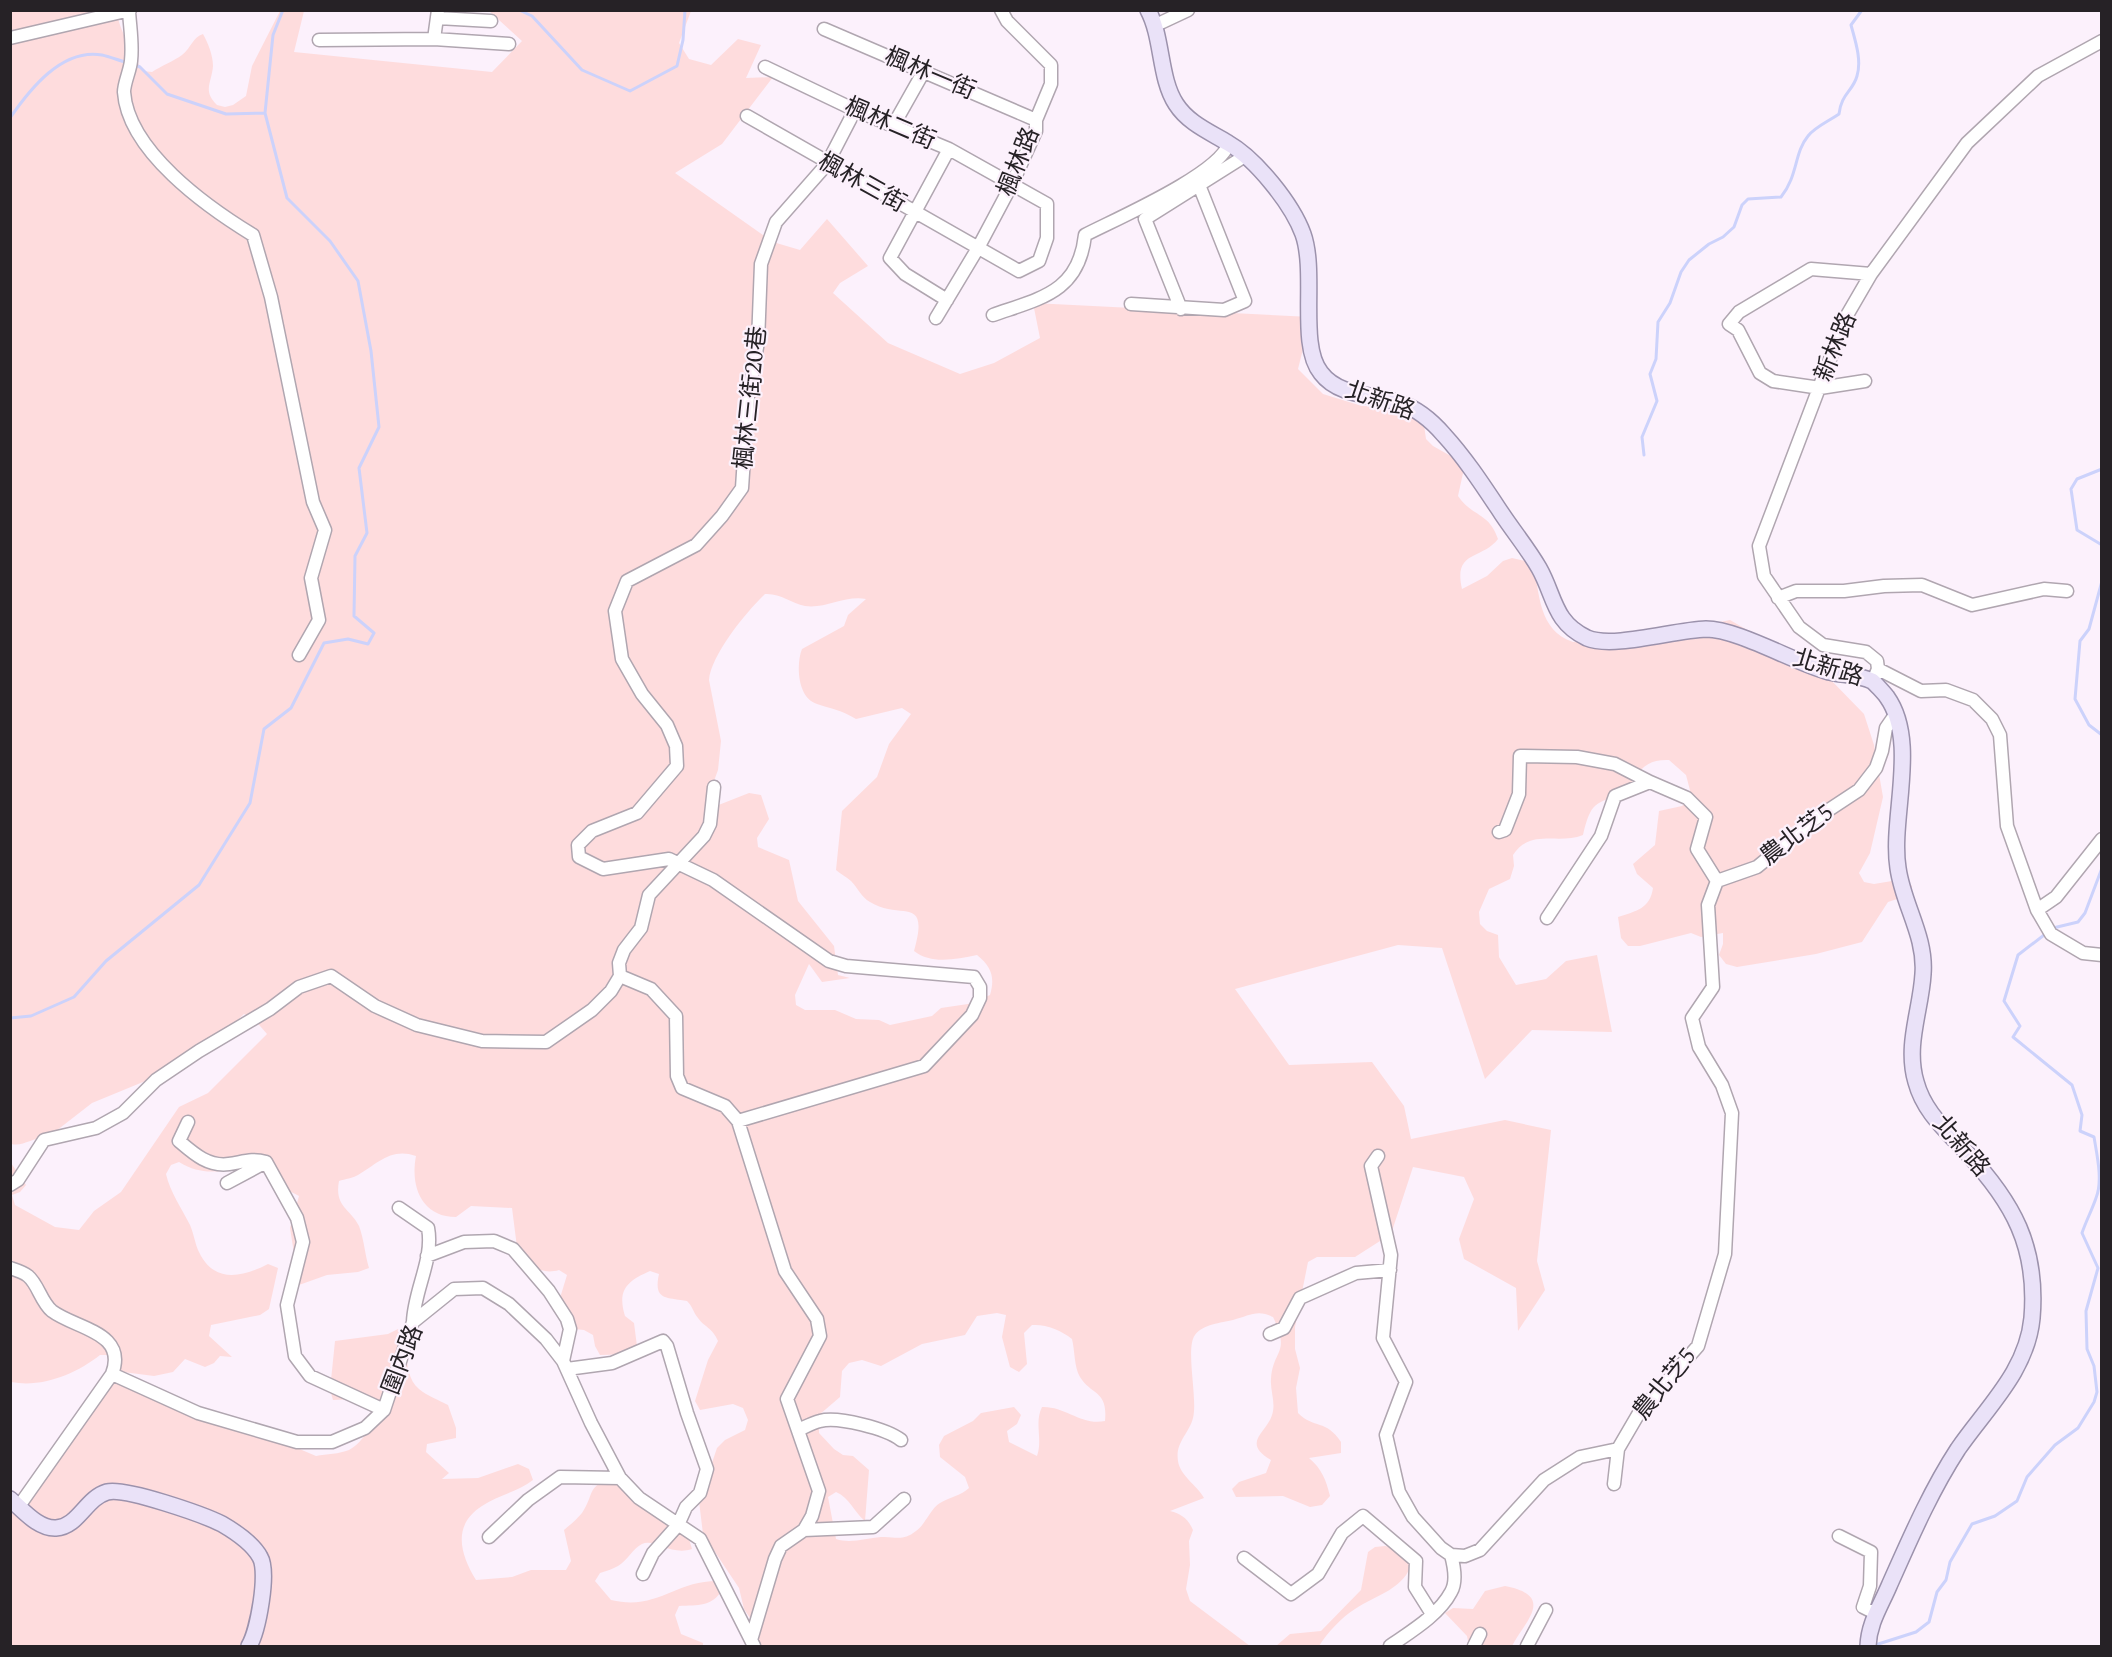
<svg xmlns="http://www.w3.org/2000/svg" width="2112" height="1657" font-family="Spectral,'Noto Sans TC',serif">
<style>
.green{fill:#fedcdd;fill-rule:evenodd}
.lines{fill:none;stroke-linecap:round;stroke-linejoin:round}
.stream{stroke:#ccd2fb;stroke-width:3}
.minor-casing{stroke:#b0a6b0;stroke-width:15}
.major-casing{stroke:#9c92ac;stroke-width:18}
.minor{stroke:#fff;stroke-width:12}
.major{stroke:#eae2f8;stroke-width:15}
.labels{text-anchor:middle;dominant-baseline:central;stroke-width:4.5;stroke-linejoin:round;paint-order:stroke}
.street-label{font-size:24px;fill:#262226;stroke:#fcf1fc}
</style>
<rect width="100%" height="100%" fill="#fcf1fc"/>
<path class="green" d="M11,11H116C120,30 132,54 143,71L152,72C161,66 174,61 182,55C191,48 193,37 203,34C208,43 213,55 213,66C212,82 202,91 217,105L225,107L233,105L246,96L252,66L280,11H304L294,52L492,72L522,41L489,11H691L679,43L689,59L711,65L738,39L761,45L746,78L773,77L722,144L675,173L773,242L800,250L827,219L868,266L840,283L833,293L888,343L960,374L994,363L1040,338L1033,303L1311,317L1298,369L1323,394L1362,406L1392,407L1423,418L1426,439L1433,446L1465,464L1458,496C1472,517 1489,512 1498,539C1482,560 1453,550 1462,589L1487,576L1503,561L1512,558L1533,563C1540,594 1538,630 1573,642L1681,636L1710,624L1730,620L1828,677L1864,714L1874,745L1883,797L1870,853L1859,873L1864,882L1874,884L1904,879L1912,886L1909,895L1888,902L1862,942L1816,954L1737,967L1726,964L1719,955L1723,944V933L1701,937L1691,933L1640,946H1628L1621,938L1618,917C1636,911 1650,909 1653,888L1637,874L1633,864L1655,845L1659,811L1682,806L1692,798L1686,775L1669,760C1644,759 1638,772 1626,792C1595,804 1591,801 1583,835C1559,845 1530,828 1513,855L1514,866L1510,879L1489,889L1479,912L1480,924L1487,931L1498,935L1499,957L1516,985L1546,979L1566,961L1597,955L1612,1032L1532,1030L1485,1079L1442,948L1398,945L1235,989L1289,1065L1372,1062L1404,1106L1411,1139L1505,1120L1551,1130L1537,1261L1545,1290L1518,1331L1516,1288L1464,1259L1459,1239L1474,1199L1464,1177L1413,1167L1391,1234L1355,1257H1317L1308,1262L1295,1327V1349L1300,1368L1296,1388L1298,1413C1314,1429 1326,1419 1341,1442V1453L1309,1458C1322,1469 1326,1480 1330,1496L1322,1505L1310,1507L1283,1496L1236,1497L1232,1489L1239,1482L1266,1473L1271,1460C1239,1441 1270,1432 1273,1411C1275,1401 1270,1389 1271,1379C1273,1349 1291,1354 1273,1317C1257,1309 1249,1316 1233,1320C1221,1323 1203,1324 1195,1335C1185,1348 1198,1399 1193,1418C1189,1434 1175,1442 1178,1461C1180,1476 1197,1485 1204,1498L1170,1511C1182,1514 1188,1519 1193,1530L1189,1541L1190,1565L1186,1589L1190,1601L1250,1646H756V1627L744,1609L739,1588L703,1534L699,1501L717,1448L725,1440L745,1430L748,1420L743,1408L733,1404L700,1410L695,1401L708,1360L718,1341C712,1327 704,1327 698,1318C693,1312 693,1307 687,1301C667,1297 653,1301 659,1274L650,1271C627,1281 617,1290 625,1316L634,1323L638,1354L600,1355L595,1346L593,1335L584,1330L574,1329L560,1298L567,1275L559,1270C542,1275 530,1266 518,1255L512,1208L471,1206L456,1217C422,1217 410,1187 416,1156C391,1147 377,1164 358,1175C353,1178 345,1179 339,1181C334,1207 351,1209 359,1226C364,1239 365,1255 369,1268L358,1272L327,1275L299,1285L290,1228L299,1196L280,1186L257,1164C227,1169 207,1179 179,1162L171,1165L166,1174C170,1192 182,1209 190,1225C194,1234 195,1244 199,1252C214,1284 243,1277 268,1264L278,1268L269,1309L260,1315L211,1325L209,1336L232,1357L220,1356L214,1363L205,1367L185,1359L173,1372L154,1376L123,1372L110,1355H100C76,1374 42,1388 11,1382V1163L26,1185L20,1192L12,1195L15,1205L55,1227L79,1230L94,1211L121,1192L179,1107L208,1093L267,1034L254,1019L244,1014L194,1061L92,1103L47,1138C33,1136 25,1147 11,1144ZM765,594C780,593 791,603 805,606C826,609 845,595 866,599L848,615L844,626L802,649C796,664 797,698 817,704C832,709 841,710 856,719L902,708L911,714L889,744L877,777L842,811L836,870C840,874 847,877 851,881C858,888 861,897 870,902C901,921 930,894 914,951C932,965 956,959 977,955C992,967 995,978 990,995L968,1004L941,1008L932,1016L890,1025L879,1020L856,1019L835,1010H805L796,1005L795,995L809,964L822,982L850,978L838,975L834,946L798,901L789,860L758,847L757,838L769,819L761,795L749,793L716,806L711,789L718,770L721,741L709,680C711,655 746,612 765,594ZM997,1313L1006,1315L1002,1337L1010,1367L1019,1372L1027,1364L1024,1333L1032,1325C1046,1324 1061,1330 1072,1339C1075,1351 1074,1367 1080,1377C1092,1396 1108,1390 1105,1421C1082,1426 1065,1406 1042,1407C1034,1423 1043,1439 1037,1456L1009,1442L1007,1431L1017,1424L1021,1415L1014,1407L981,1413L973,1421L944,1436L939,1445L940,1457L965,1477L969,1488C960,1496 950,1497 940,1503C930,1509 926,1524 916,1531C902,1542 895,1536 881,1537C866,1538 851,1544 836,1539L828,1497L836,1492C850,1498 853,1511 865,1521L869,1470L853,1456L843,1455L834,1449L819,1433V1415L840,1397L842,1371L849,1363L862,1360L881,1366L922,1344L965,1335L977,1316Z
M398,1329L407,1334C406,1351 405,1378 419,1389C427,1396 439,1400 448,1405L456,1428V1438L427,1444L426,1452L449,1473L442,1479L478,1478L518,1464L529,1469L533,1480C518,1492 498,1495 482,1506C452,1525 460,1554 476,1580L512,1577L531,1570H566L571,1561L564,1530C570,1525 577,1519 582,1513C595,1494 586,1485 613,1479L689,1539L692,1549C671,1556 654,1538 642,1544C633,1548 627,1561 618,1566C613,1569 606,1571 600,1573L595,1581L611,1600C657,1611 674,1581 717,1581L722,1590C712,1607 698,1605 679,1606L675,1615L681,1634L703,1643V1646H11L10,1506L21,1515L98,1394L107,1386L118,1382L191,1403L316,1456C327,1454 339,1454 349,1450C365,1442 374,1419 383,1405L374,1398L333,1400L330,1390L335,1341L388,1334Z
M1385,1546L1394,1548L1412,1562C1405,1589 1376,1595 1355,1609C1341,1618 1328,1632 1319,1646H1276L1290,1634L1321,1631L1361,1590L1368,1552L1375,1547Z
M1505,1586C1557,1596 1524,1622 1512,1646H1469L1467,1636L1445,1613L1453,1608L1473,1609L1485,1591Z"/>
<g class="lines">
<path class="stream" d="M519,10L532,16L582,70L630,91L677,66L683,40L685,10
M135,65L140,67L167,94L226,114L265,113L273,35L283,10
M10,118C30,89 62,48 102,55C111,57 120,61 129,63
M1644,455L1642,437L1657,401L1650,374L1656,359L1658,322L1670,303L1681,272L1689,260L1709,244L1723,237L1734,227L1742,205L1748,199L1781,197C1798,176 1794,153 1808,136C1815,127 1829,121 1839,114C1841,94 1853,91 1857,76C1862,60 1855,40 1851,25L1862,10
M2102,469L2077,479L2071,489L2077,530L2102,545
M2102,581L2089,629L2080,641L2075,699L2089,725L2102,735
M2053,928L2078,922L2085,913L2102,868
M10,1018L31,1016L74,997L106,961L199,885L250,803L264,729L291,708L324,643L348,639L368,644L374,633L354,616L355,556L367,533L359,468L379,427L371,351L358,281L330,241L287,198L265,113
M1872,1646L1916,1632L1929,1622L1937,1592L1946,1580L1950,1562L1972,1524L1995,1516L2017,1501L2027,1477L2055,1445L2078,1428L2094,1402L2097,1392L2094,1366L2087,1349L2086,1311L2098,1268L2082,1233C2086,1221 2092,1210 2096,1198C2103,1181 2097,1155 2094,1137L2080,1131L2082,1115L2072,1085L2013,1037L2020,1026L2004,1001L2018,955L2048,932"/>
<g class="minor-casing">
<path id="minor" d="M438,10L434,39L509,44
M129,11C130,28 133,44 131,61C130,71 124,83 124,92C128,151 207,207 253,235L271,297L313,502L325,530L311,578L319,620L299,655
M438,18L491,21
M1156,25L1188,10
M824,29L1036,120
M10,38L130,10
M319,40L434,39
M747,116L1019,271L1039,261L1047,238V204L949,149L855,110L765,67
M893,126L924,71
M947,300L905,274L890,258L949,149
M1131,304L1224,310L1245,301L1199,185
M1181,309L1145,219L1245,156
M993,315C1041,298 1079,292 1085,235C1116,219 1220,174 1229,143
M936,318L978,248L1012,184L1036,131V120L1051,84V65L1007,21L1001,10
M1865,381L1820,388L1773,381L1760,373L1738,330L1729,324L1739,312L1811,269L1871,274
M1778,598L1796,591H1844L1884,586L1922,585L1972,605L2044,589L2067,591
M1878,669L1921,691L1946,690L1973,700L1992,719L2000,735L2007,826L2037,910L2051,934L2083,953L2102,955
M1873,681L1878,669L1877,661L1866,652L1823,645L1799,627L1764,576L1759,546L1846,317L1871,274L1967,143L2038,76L2102,41
M1499,832L1505,830L1519,794L1520,756L1577,757L1615,764L1650,782
M2037,910L2056,897L2102,839
M1547,918L1601,836L1615,796L1650,782L1687,798L1706,817L1697,849L1717,881
M620,976L651,989L676,1016L677,1076L682,1088L725,1106L738,1121L785,1271L817,1319L820,1336L787,1399L819,1491L812,1516L804,1530L781,1546L775,1559L751,1640
M738,1121L924,1066L972,1015L980,998V987L974,977L846,966L829,961L713,880L669,859L603,869L579,857L578,845L592,831L637,813L677,766L676,746L667,725L642,694L622,659L615,611L627,581L696,545L722,516L742,488L748,397L758,342L761,264L776,222L827,164L855,110
M188,1122L179,1141C193,1153 208,1167 229,1164C243,1162 252,1158 266,1162
M1378,1156L1371,1166L1391,1255L1383,1338L1406,1382L1386,1435L1399,1492L1413,1517L1441,1548L1451,1555L1465,1556L1480,1550L1544,1480L1580,1457L1618,1449
M227,1183L266,1162L297,1218L303,1242L287,1305L295,1356L310,1376L384,1410
M10,1185L18,1180L44,1140L96,1128L123,1113L156,1080L199,1051L270,1009L299,987L331,976L375,1006L417,1025L482,1041L546,1042L592,1010L611,991L620,976L619,963L624,950L641,928L649,895L704,836L710,824L714,787
M399,1208L428,1228C434,1259 414,1290 413,1322
M427,1256L464,1242L494,1241L513,1249L549,1291L567,1319L570,1329L563,1361
M10,1268C16,1270 23,1272 28,1276C38,1284 41,1302 52,1311C76,1329 128,1332 112,1374
M1270,1334L1284,1328L1300,1298L1356,1273L1390,1270
M567,1369L612,1363L663,1341L667,1346L687,1413L707,1469L700,1493L686,1507L678,1525L653,1553L643,1574
M798,1430C805,1427 812,1423 820,1421C838,1416 887,1429 901,1440
M1614,1484L1618,1449L1639,1413L1698,1346L1725,1254L1732,1113L1722,1085L1699,1047L1692,1018L1713,987L1708,905L1717,881L1757,867L1815,819L1859,790L1876,768L1882,751L1886,728L1895,715
M19,1506L112,1374L198,1413L297,1442H332L365,1428L384,1410L413,1322L454,1289L483,1288L509,1304L546,1339L563,1361L591,1423L620,1478L639,1498L700,1539L754,1646
M804,1530L873,1527L904,1499
M1839,1536L1871,1552L1870,1586L1863,1607L1875,1613
M489,1537L528,1500L560,1477L620,1478
M1244,1558L1291,1594L1318,1574L1342,1533L1363,1516L1416,1561L1415,1587L1432,1614
M1390,1646C1410,1632 1439,1615 1451,1592C1457,1582 1454,1566 1451,1555
M1474,1646L1480,1634
M1527,1646L1546,1610"/>
</g>
<g class="major-casing">
<path id="major" d="M1148,10C1163,38 1159,78 1176,104C1188,123 1210,132 1228,143C1256,159 1292,204 1303,234C1317,273 1298,345 1321,373C1339,397 1374,394 1400,403C1418,409 1432,421 1444,435C1466,459 1484,487 1502,514C1514,532 1528,549 1539,568C1555,596 1553,622 1587,638C1613,649 1674,630 1706,629C1738,629 1795,663 1829,672C1842,675 1860,675 1872,681C1874,682 1885,694 1887,697C1919,742 1890,818 1898,868C1903,905 1926,936 1923,974C1921,1010 1905,1045 1916,1082C1924,1112 1946,1130 1966,1152C2013,1202 2038,1247 2032,1318C2027,1371 1987,1407 1958,1449C1930,1492 1910,1539 1889,1586C1880,1607 1869,1623 1868,1646
M10,1499C23,1510 38,1529 56,1528C78,1527 86,1498 107,1492C125,1487 204,1515 222,1524C234,1531 253,1544 260,1557C269,1572 258,1631 249,1646"/>
</g>
<use href="#minor" class="minor"/>
<use href="#major" class="major"/>
</g>
<g class="labels">
<g class="street-label">
<text transform="translate(930 74) rotate(23)">楓林一街</text>
<text transform="translate(890 124) rotate(23)">楓林二街</text>
<text transform="translate(1019 162) rotate(-68)">楓林路</text>
<text transform="translate(862 183) rotate(29)">楓林三街</text>
<text transform="translate(1836 347) rotate(-68)">新林路</text>
<text transform="translate(751 398) rotate(-84)">楓林三街20巷</text>
<text transform="translate(1380 401) rotate(19)">北新路</text>
<text transform="translate(1828 668) rotate(17)">北新路</text>
<text transform="translate(1797 835) rotate(-37)">農北芝5</text>
<text transform="translate(1961 1146) rotate(49)">北新路</text>
<text transform="translate(403 1360) rotate(-69)">圍內路</text>
<text transform="translate(1665 1384) rotate(-51)">農北芝5</text>
</g>
</g>
<rect width="2112" height="1657" fill="none" stroke="#262226" stroke-width="24"/>
</svg>
